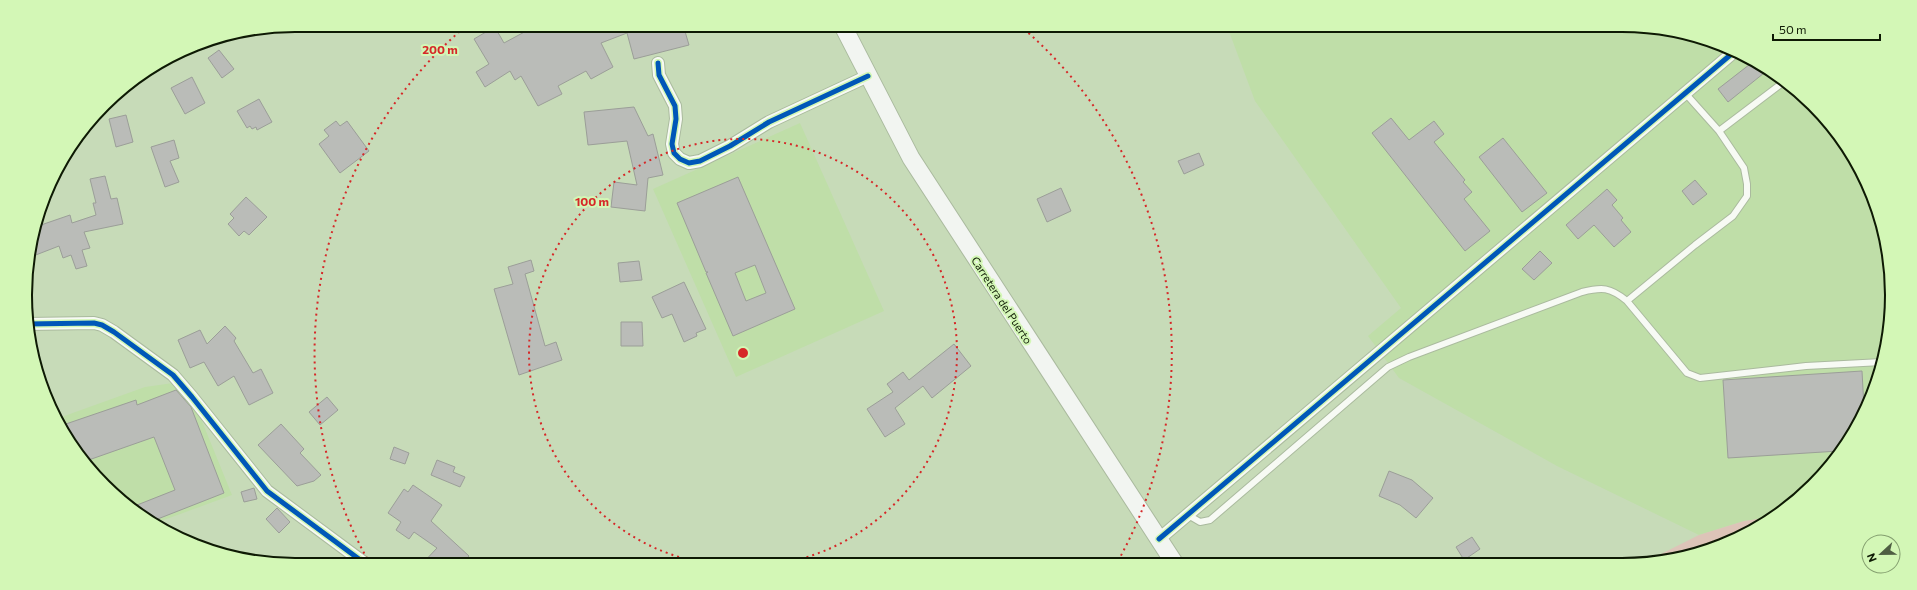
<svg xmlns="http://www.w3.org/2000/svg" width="1917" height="590" font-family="Commissioner,sans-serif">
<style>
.built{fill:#bfdea8}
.green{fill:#ddc4b8}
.building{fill:#babcb8;stroke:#9b9e98;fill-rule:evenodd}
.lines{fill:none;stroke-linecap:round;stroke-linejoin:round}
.service-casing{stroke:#aaba9e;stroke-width:8}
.minor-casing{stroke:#aaba9e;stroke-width:14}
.secondary-casing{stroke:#aaba9e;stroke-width:19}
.service{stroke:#f7faf4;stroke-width:6}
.minor{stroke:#f7faf4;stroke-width:12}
.secondary{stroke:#f2f5f1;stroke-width:17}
.cycleway-casing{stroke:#d3f7b6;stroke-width:8}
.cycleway{stroke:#0057b8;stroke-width:5}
.ring{fill:none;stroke:#d62828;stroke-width:2;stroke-dasharray:2 4}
.labels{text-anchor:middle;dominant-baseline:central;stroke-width:4;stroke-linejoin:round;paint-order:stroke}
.street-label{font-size:11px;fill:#0e1a04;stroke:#d3f7b6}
.rim{fill:none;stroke:#0e1a04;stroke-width:2}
.centre{fill:#d62828;stroke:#d3f7b6;stroke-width:2}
.ring-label{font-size:12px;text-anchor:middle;font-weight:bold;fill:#d62828;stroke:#d3f7b6;stroke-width:4;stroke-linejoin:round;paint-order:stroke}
</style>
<rect width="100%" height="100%" fill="#c7dbb8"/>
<path class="built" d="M1622,25L1675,30L1726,46L1772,71L1813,104L1847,145L1872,192L1887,243L1892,295L1887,348L1856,430L1800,498L1772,517L1744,521L1699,535L1557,466L1399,378L1368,336L1401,308L1255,101L1227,26Z
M800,123L884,311L736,377L653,189Z
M173,383L197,409L232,495L153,524L145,520L81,459L56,419L145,387Z"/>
<path class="green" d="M1772,517L1741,537L1657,563H1643L1699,535L1744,521Z"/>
<path class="building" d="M684,28L689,45L634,59L627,33L601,43L613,67L591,79L586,71L558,86L562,94L538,106L521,76L515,80L510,71L485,87L476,72L489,64L474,39L491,29H496L504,43L530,29Z
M219,50L234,69L222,78L208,58Z
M1754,61L1769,69L1728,102L1718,89Z
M192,77L205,103L185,114L171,88Z
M259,99L272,122L257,130L256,127L252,129L250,126L247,128L237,111Z
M634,107L648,136L653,134L663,175L648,178L645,211L611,207L614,182L637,185L627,141L588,145L584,112Z
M126,115L133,142L116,147L109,119Z
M1391,118L1409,140L1434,121L1444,134L1434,142L1465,180L1463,182L1472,192L1464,199L1490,231L1465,251L1372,133Z
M336,121L340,126L347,121L369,151L340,173L319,144L329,136L324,130Z
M1503,138L1547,193L1522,212L1479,157Z
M174,140L179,158L170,161L179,182L165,187L151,147Z
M1199,153L1204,165L1184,174L1178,161Z
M105,176L111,199L117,198L123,224L84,232L90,248L82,250L87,266L76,269L71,255L63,258L59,246L28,258L38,226L70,215L72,223L96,215L93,203H96L90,179Z
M738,177L795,309L733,336L706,273L708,272H706L677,203ZM755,265L766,293L746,301L735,273Z
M1695,180L1707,194L1693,205L1682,191Z
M1061,188L1071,211L1047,222L1037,199Z
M1607,189L1617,200L1612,205L1623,218L1621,220L1631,232L1614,247L1594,225L1578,239L1566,225Z
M246,197L267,217L249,235L244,231L239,236L228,224L234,218L230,214Z
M1540,251L1552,263L1534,280L1522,269Z
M531,260L534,271L525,274L545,346L556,342L562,360L519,375L494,289L513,284L508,267Z
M639,261L642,280L620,282L618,263Z
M684,282L706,329L696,333L697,336L684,342L672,314L662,318L652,297Z
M621,322H642L643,346H621Z
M225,326L236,338L234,341L253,373L261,369L273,393L249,405L234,376L218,386L204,362L190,368L178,340L200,330L207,344Z
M954,344L971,366L932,398L923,386L895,408L905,424L885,437L867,409L893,392L887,384L903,372L909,380Z
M1862,371L1864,408L1856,430L1839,451L1728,458L1723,380Z
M176,390L191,407L224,493L150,522L132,507L175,490L154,437L83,462L60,426L136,400L137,405Z
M327,397L338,410L320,425L309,412Z
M281,424L304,449L300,453L321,475L314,481L297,486L258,445Z
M394,447L409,453L405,464L390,459Z
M437,460L455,467L453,472L465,477L460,487L431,475Z
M1389,471L1412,480L1433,498L1416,518L1400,505L1379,496Z
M413,485L442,505L431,521L469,556L461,565H421L437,548L414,532L409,539L396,530L401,522L388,513L404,489L408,492Z
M254,488L257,499L244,502L241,492Z
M277,508L290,522L279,533L266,519Z
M1472,537L1480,549L1464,560L1456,547Z"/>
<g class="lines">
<g class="service-casing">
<path id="service" d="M1719,131L1785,81
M1627,301L1695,245L1733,216L1747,196V184L1744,168L1719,131L1685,93
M1188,515L1200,522L1210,520L1388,367L1409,357L1582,292C1602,287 1610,287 1627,301L1687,373L1700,378L1806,366L1882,362"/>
</g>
<g class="minor-casing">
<path id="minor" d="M658,63L659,75L675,106L676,119L672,144L674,153L680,159L689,163L700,161L730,146L769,122L868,76
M27,324L94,323L102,325L114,332L173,375L192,397L267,491L367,565
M1159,539L1735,51"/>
</g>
<g class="secondary-casing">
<path id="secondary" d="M844,28L911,158L1175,564"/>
</g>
<use href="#service" class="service"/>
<use href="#minor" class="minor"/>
<use href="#secondary" class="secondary"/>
<g class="cycleway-casing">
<path id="cycleway" d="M658,63L659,75L675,106L676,119L672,144L674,153L680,159L689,163L700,161L730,146L769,122L868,76
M27,324L94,323L102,325L114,332L173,375L192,397L267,491L367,565
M1159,539L1735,51"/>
</g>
<use href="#cycleway" class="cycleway"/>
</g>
<g class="ring">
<path d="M708 564A214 214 0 1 1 778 564"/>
<path d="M370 564A429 429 0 0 1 459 32M1024 29A429 429 0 0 1 1118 561"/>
</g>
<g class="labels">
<g class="street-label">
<text transform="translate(1002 300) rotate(57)">Carretera del Puerto</text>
</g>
</g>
<path d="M0 0H1917V590H0ZM295 32H1622A263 263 0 0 1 1885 295V295A263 263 0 0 1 1622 558H295A263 263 0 0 1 32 295V295A263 263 0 0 1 295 32Z" fill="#d3f7b6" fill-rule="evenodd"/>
<path class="rim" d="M295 32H1622A263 263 0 0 1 1885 295V295A263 263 0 0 1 1622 558H295A263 263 0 0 1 32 295V295A263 263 0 0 1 295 32Z"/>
<circle cx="743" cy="353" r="6" class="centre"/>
<g class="ring-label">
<text x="440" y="54">200 m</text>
<text x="592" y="206">100 m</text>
</g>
<g transform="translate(1881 554) rotate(248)"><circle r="19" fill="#d3f7b6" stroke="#849f6f"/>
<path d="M0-3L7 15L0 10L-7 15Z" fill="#4f5e43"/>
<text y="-6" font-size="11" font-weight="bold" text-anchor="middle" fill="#0e1a04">N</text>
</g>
<path d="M1773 34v6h107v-6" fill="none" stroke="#0e1a04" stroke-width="2"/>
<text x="1779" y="34" font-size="12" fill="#0e1a04" stroke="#d3f7b6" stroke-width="3" paint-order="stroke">50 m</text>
</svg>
